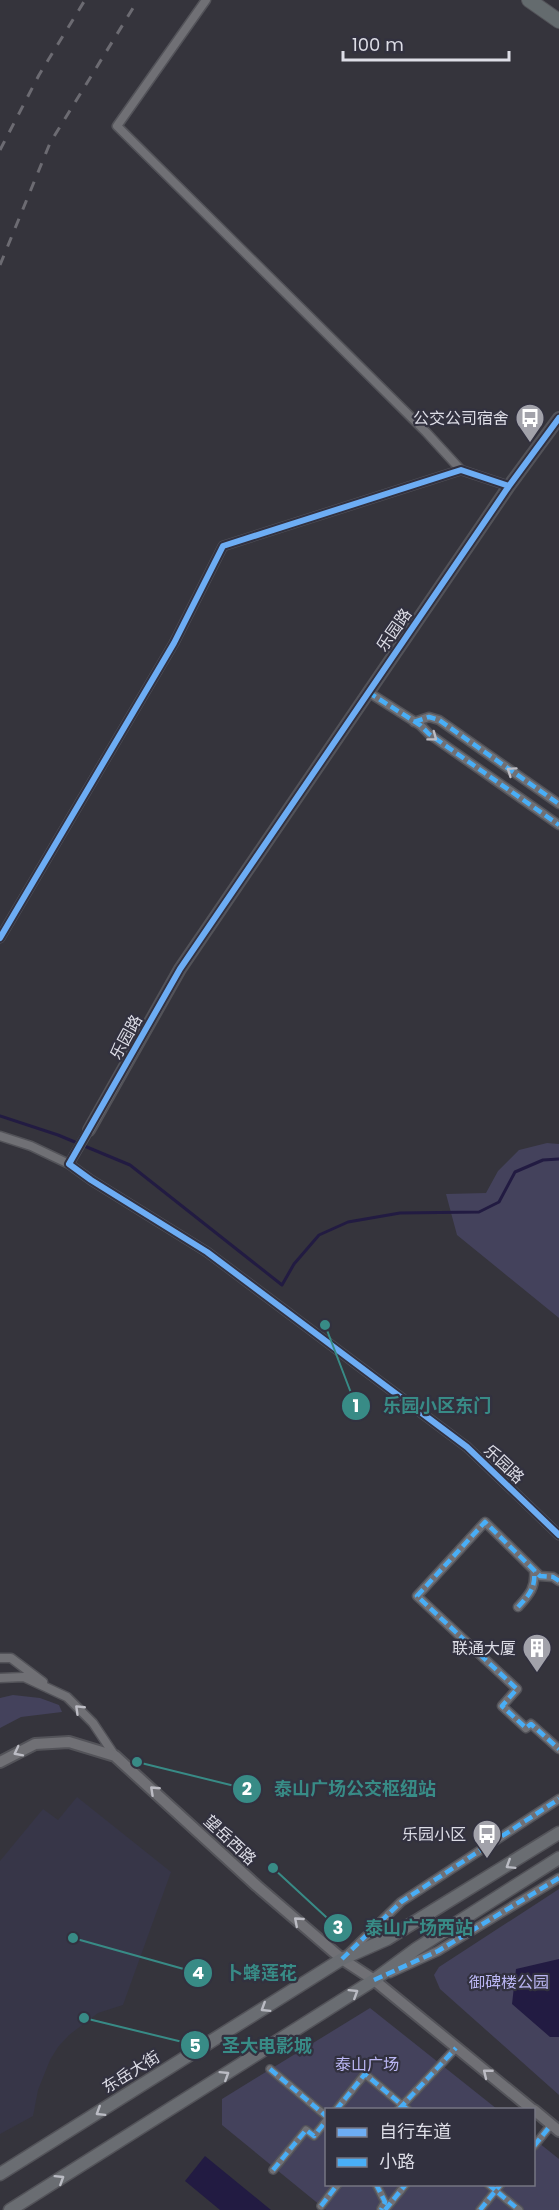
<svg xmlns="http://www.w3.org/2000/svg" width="559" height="2210" font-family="Poppins,'Noto Sans SC',sans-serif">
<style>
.built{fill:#373648}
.green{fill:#44425c}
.water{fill:#221b42}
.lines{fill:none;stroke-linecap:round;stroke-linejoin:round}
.stream{stroke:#221b42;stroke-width:3}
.pedestrian-casing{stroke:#535359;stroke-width:10}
.minor-casing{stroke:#535359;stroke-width:11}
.tertiary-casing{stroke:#535359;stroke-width:14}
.secondary-casing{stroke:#535359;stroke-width:15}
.primary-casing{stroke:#535359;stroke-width:16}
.pedestrian{stroke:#707075;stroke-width:7}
.minor{stroke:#707075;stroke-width:8}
.tertiary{stroke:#707075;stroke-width:10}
.secondary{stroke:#6a6d72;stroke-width:12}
.primary{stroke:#646b6e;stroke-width:14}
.rail{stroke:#6c6b72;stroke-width:3;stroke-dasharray:10 10;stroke-linecap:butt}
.quiet{stroke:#49aef6;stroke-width:4.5;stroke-dasharray:9 4.5;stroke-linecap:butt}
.cycleway-casing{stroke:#32313f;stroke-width:10}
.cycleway{stroke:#6dadf4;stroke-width:6}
.oneway{stroke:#bcbcc4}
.oneway2{stroke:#babbc3}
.labels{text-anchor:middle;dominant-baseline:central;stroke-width:4.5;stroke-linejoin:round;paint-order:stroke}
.poi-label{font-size:16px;fill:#dddde6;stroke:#32313f;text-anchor:end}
.street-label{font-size:16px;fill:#dddde6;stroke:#32313f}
.park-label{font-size:16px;fill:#bab6f3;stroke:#32313f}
.leader{fill:none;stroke:#388b86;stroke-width:2}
.callout-dot{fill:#388b86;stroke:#32313f;stroke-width:2}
.mark-label{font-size:18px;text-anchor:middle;font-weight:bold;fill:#fff}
.callout-label{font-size:18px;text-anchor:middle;font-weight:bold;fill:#388b86;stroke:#32313f;stroke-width:4.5;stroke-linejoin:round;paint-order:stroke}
</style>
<rect width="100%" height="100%" fill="#35343c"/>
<path class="built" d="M77,1797L171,1872L123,2005L98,2013L69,2035L58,2047L50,2060L38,2090L33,2116L0,2134V1861L43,1809L58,1820Z"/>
<path class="green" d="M547,1143L559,1144V1318L457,1235L446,1194L486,1193L498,1171L519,1150Z
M13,1695L40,1698L59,1705L62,1712L21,1717L0,1728V1698Z
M559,1889V2095L440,1989L434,1975L439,1967Z
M370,2008L497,2109L326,2110V2184H534V2139L559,2159V2210H326L222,2125V2099Z"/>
<path class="water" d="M559,1959V2037H550L512,2004L516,1969Z
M205,2156L271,2210H220L185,2181Z"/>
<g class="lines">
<path class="stream" d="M0,1116L58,1135L130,1165L282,1285L294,1264L319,1235L348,1222L400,1213L479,1212L499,1202L515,1172L543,1160L559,1159"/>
<g class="pedestrian-casing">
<path id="pedestrian" d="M270,2069L326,2116
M336,2110L365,2074L408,2110
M398,2110L456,2048
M534,2146L551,2125
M273,2170L306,2130L314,2136L326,2121
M376,2184L385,2202L381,2209
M488,2184L519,2210
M321,2206L338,2184
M385,2210L406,2184
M480,2210L501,2184"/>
</g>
<g class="minor-casing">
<path id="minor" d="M206,0L117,126L426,432L461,470
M368,692L420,725L429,734L559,825
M414,722L429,717L439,720L559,804
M0,938L174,643L223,546L461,470L509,486
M89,1130L69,1164L91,1180L207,1252L467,1447L559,1535
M0,1136L31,1146L69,1164
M559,1581L553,1577L540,1576L485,1522L417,1596L517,1689L502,1706L526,1728L531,1724L559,1749
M518,1607C529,1595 536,1588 534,1570
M0,1658H11L43,1682
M0,1678L24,1677L67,1697L93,1723L115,1756
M348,1954L401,1902L559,1799
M390,1973L438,1951L559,1878"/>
</g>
<g class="tertiary-casing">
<path id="tertiary" d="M89,1130L180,969L509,486L559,418
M0,1762L35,1744L69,1742L115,1756L257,1886L342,1959L374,1980L533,2110
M534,2110L559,2131"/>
</g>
<g class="secondary-casing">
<path id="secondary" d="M0,2174L342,1959L387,1939L559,1833
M10,2210L374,1980L416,1949L559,1858"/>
</g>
<g class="primary-casing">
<path id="primary" d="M529,0L559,21"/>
</g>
<use href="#pedestrian" class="pedestrian"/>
<use href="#minor" class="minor"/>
<use href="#tertiary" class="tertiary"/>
<use href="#secondary" class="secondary"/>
<use href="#primary" class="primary"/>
<path class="rail" d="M0,150L39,75L85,0
M0,265L50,143L138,0"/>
<path class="quiet" d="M368,692L420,725L429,734L559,825
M414,722L429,717L439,720L559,804
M559,1581L553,1577L540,1576L485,1522L417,1596L517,1689L502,1706L526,1728L531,1724L559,1749
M518,1607C529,1595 536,1588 534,1570
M342,1959L401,1902L559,1799
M374,1980L438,1951L559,1878
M270,2069L326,2116
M399,2109L456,2048
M336,2110L365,2074L408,2110
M534,2146L551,2125
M273,2170L306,2130L314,2136L326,2121
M376,2184L385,2202L381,2210
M488,2184L519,2210
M321,2206L338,2184
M385,2210L406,2184
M480,2210L501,2184"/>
<g class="cycleway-casing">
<path id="cycleway" d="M559,418L509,486L180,969L69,1164L91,1180L207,1252L467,1447L559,1535
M0,938L174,643L223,546L461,470L509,486"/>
</g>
<use href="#cycleway" class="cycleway"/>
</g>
<defs><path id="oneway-chevron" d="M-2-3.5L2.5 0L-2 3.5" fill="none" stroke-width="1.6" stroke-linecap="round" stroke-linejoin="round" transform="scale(1.5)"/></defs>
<g class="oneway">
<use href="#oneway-chevron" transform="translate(433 737) rotate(37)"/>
<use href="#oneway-chevron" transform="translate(511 771) rotate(-145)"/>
<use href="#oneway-chevron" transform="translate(79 1709) rotate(-136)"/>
<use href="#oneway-chevron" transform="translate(18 1752) rotate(153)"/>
<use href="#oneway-chevron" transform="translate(154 1790) rotate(-137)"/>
<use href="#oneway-chevron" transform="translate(298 1921) rotate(-139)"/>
<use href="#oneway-chevron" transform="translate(487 2073) rotate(-141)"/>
</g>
<g class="oneway2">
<use href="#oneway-chevron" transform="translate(510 1865) rotate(148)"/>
<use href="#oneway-chevron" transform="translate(354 1993) rotate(-32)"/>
<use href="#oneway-chevron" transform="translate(265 2008) rotate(148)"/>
<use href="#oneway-chevron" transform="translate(225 2075) rotate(-32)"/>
<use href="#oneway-chevron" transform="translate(100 2112) rotate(148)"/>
<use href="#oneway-chevron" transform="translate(60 2179) rotate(-32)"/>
</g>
<defs>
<g id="bus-pin" transform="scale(1.5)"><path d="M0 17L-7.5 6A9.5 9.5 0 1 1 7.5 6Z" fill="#a2a2aa" stroke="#32313f"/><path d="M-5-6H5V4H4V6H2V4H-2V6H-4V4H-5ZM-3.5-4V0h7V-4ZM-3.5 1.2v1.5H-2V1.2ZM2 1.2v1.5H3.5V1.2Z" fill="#fff"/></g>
<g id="building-pin" transform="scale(1.5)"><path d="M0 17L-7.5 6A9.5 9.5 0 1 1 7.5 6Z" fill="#a2a2aa" stroke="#32313f"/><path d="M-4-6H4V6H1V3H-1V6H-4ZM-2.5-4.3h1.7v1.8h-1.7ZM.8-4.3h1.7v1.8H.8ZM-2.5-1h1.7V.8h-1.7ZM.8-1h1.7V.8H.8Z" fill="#fff"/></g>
</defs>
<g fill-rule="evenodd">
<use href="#bus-pin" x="530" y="418"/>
<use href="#building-pin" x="537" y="1648"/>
<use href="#bus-pin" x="487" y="1834"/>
</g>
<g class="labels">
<g class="poi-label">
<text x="509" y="418">公交公司宿舍</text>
<text x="516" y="1648">联通大厦</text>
<text x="466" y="1834">乐园小区</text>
</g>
<g class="street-label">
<text transform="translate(394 630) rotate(-55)">乐园路</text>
<text transform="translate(126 1037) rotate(-61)">乐园路</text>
<text transform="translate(504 1464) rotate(43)">乐园路</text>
<text transform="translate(230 1840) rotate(43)">望岳西路</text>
<text transform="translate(131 2072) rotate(-32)">东岳大街</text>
</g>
<g class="park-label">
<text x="509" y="1982">御碑楼公园</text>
<text x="367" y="2064">泰山广场</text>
</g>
</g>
<path class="leader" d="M325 1325L356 1406M137 1762L247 1789M273 1868L338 1928M73 1938L198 1973M84 2018L195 2045"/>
<g class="callout-dot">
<circle cx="325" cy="1325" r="6"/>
<circle cx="137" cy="1762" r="6"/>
<circle cx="273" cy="1868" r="6"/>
<circle cx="73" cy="1938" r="6"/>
<circle cx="84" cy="2018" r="6"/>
<circle cx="356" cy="1406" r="15"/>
<circle cx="247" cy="1789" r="15"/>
<circle cx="338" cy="1928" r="15"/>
<circle cx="198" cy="1973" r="15"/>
<circle cx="195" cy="2045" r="15"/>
</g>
<g class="mark-label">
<text x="356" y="1412">1</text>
<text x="247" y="1795">2</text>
<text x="338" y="1934">3</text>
<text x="198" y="1979">4</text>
<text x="195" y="2052">5</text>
</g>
<g class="callout-label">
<text x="437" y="1412">乐园小区东门</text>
<text x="355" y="1795">泰山广场公交枢纽站</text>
<text x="419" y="1934">泰山广场西站</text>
<text x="261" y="1979">卜蜂莲花</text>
<text x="267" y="2052">圣大电影城</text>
</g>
<rect x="325" y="2108" width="210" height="78" fill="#32313f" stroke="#767682" stroke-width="1.5"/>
<rect x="337" y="2128" width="30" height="9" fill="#6dadf4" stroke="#767682" stroke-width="1.5"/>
<text x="379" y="2138" font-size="18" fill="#dddde6">自行车道</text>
<rect x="337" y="2158" width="30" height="9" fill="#49aef6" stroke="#767682" stroke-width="1.5"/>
<text x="379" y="2168" font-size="18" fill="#dddde6">小路</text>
<path d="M343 51v9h166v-9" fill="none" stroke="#dddde6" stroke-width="3"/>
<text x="352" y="51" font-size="18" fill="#dddde6" stroke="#32313f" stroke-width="4.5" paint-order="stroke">100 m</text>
</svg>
